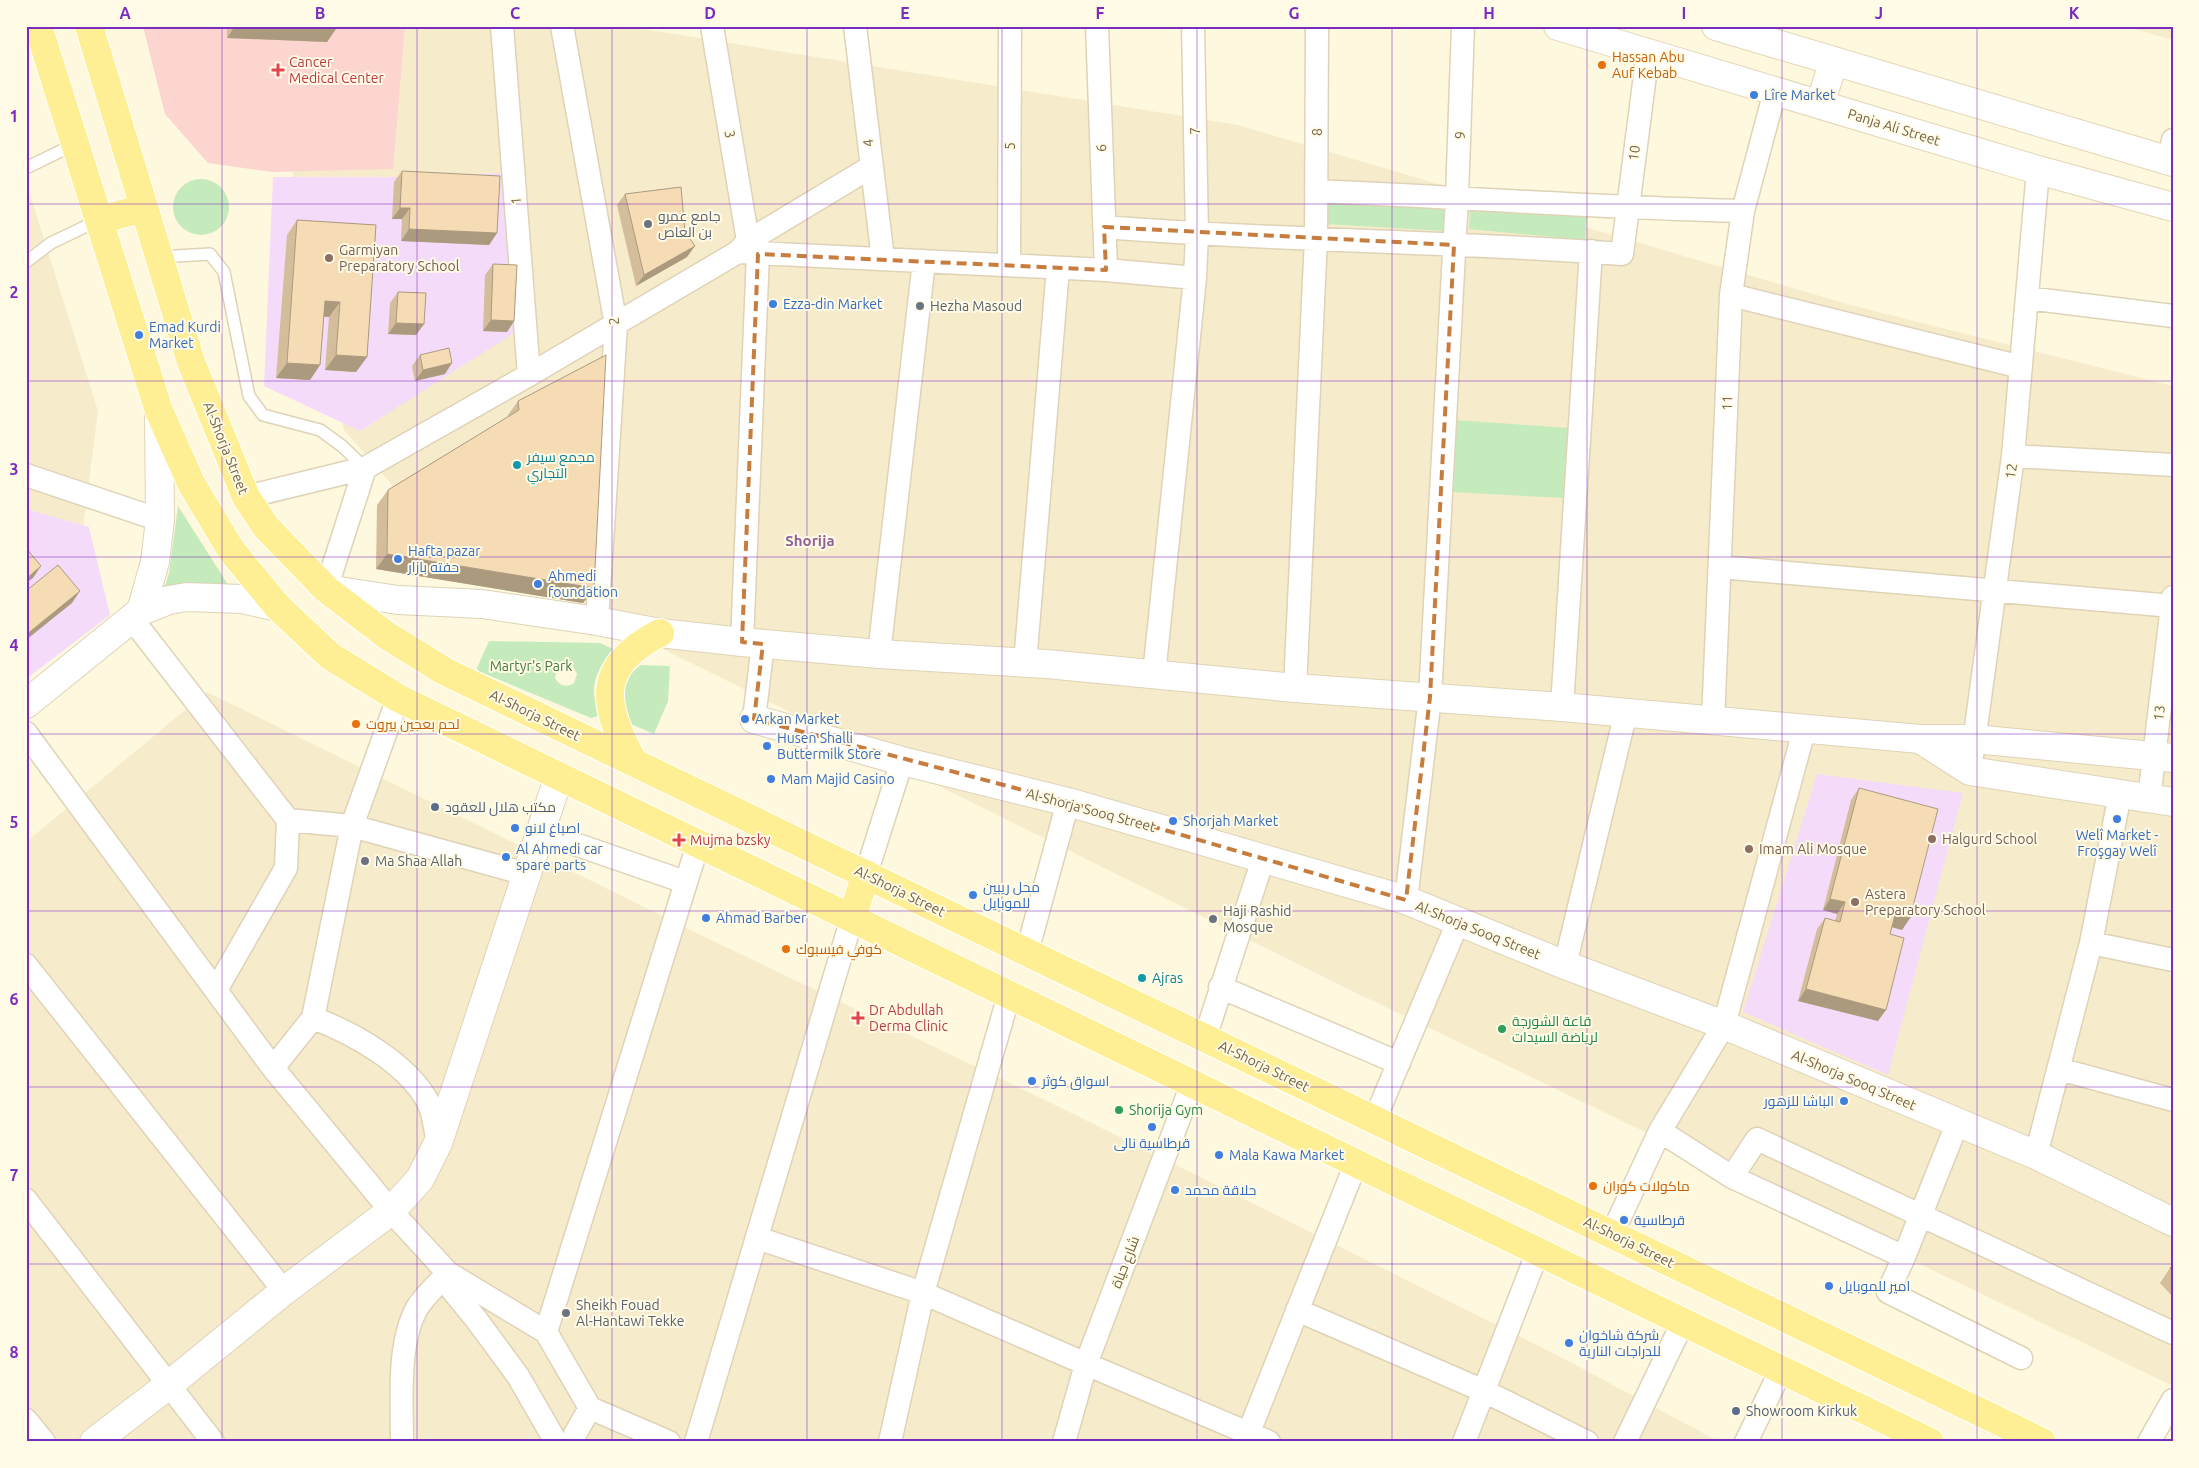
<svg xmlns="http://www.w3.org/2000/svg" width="2199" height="1468" font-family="Ubuntu,Cairo,sans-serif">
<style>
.residential{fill:#f6eccc}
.education{fill:#f5dbfa}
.medical{fill:#fcd5d0}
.green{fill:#c5ebbc;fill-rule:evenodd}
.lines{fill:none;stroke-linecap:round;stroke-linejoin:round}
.service-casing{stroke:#dfd3b7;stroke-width:14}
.minor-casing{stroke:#dfd3b7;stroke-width:25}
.tertiary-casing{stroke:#dfd3b7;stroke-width:30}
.secondary-casing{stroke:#e4d6b4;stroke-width:30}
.primary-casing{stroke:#fff;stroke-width:30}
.service{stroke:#fff;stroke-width:11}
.minor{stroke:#fff;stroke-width:22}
.tertiary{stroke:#fff;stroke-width:28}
.secondary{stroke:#fff;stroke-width:28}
.primary{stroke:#ffef94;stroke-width:28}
.wall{fill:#d3bd9b}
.shaded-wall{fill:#ac9a7e}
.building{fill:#f5dcb4;stroke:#ac9a7e}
.marked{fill:none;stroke:#c67d3e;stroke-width:4;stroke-dasharray:10 6;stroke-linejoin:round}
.grid{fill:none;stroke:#7b2cbf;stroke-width:1;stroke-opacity:0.55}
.food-dot{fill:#e8710a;stroke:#fffbe6;stroke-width:2}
.health-dot{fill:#e0444e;stroke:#fffbe6;stroke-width:2}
.shop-dot{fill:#3f7fe0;stroke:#fffbe6;stroke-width:2}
.worship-dot{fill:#6b7280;stroke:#fffbe6;stroke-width:2}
.education-dot{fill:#8d6e63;stroke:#fffbe6;stroke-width:2}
.culture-dot{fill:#0f9aa8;stroke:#fffbe6;stroke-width:2}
.service-dot{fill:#5c6f8a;stroke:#fffbe6;stroke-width:2}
.leisure-dot{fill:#2e9e5b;stroke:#fffbe6;stroke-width:2}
.labels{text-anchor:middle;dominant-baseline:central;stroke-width:4;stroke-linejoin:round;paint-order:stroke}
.food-label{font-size:14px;fill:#c56008;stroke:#fffbe6;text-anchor:start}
.health-label{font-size:14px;fill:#be3a42;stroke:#fffbe6;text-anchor:start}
.shop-label{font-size:14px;fill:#366cbe;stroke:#fffbe6;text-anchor:start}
.street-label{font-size:14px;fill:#756145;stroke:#fffbe6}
.worship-label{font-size:14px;fill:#5b616d;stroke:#fffbe6;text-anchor:start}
.education-label{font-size:14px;fill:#785e54;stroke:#fffbe6;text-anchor:start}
.culture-label{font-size:14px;fill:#0d838f;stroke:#fffbe6;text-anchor:start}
.park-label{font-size:14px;fill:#417c3c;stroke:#fffbe6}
.service-label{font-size:14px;fill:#4e5e75;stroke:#fffbe6;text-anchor:start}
.leisure-label{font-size:14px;fill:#27864d;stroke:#fffbe6;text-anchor:start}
.neighbourhood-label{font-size:15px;font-weight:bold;fill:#926099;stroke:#fffbe6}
.neatline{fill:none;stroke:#7b2cbf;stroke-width:2}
.grid-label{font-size:16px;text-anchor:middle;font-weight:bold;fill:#7b2cbf}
</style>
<rect width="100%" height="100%" fill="#fef8de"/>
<path class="residential" d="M263,26H624L1238,125L1847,304L2173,386V1386L1344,987L439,538L344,430Z
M2124,26H2173V40Z
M26,182L98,411L78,567L26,613Z
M207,692L707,938L1045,1100L1553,1353L1720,1442H26V842Z"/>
<path class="education" d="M502,173L514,333L360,431L264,386L273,177H394Z
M26,509L89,527L110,615L26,679Z
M1817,774L1963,793L1888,1075L1743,1012Z"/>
<path class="medical" d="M143,26H405L393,169L272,172L208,163L165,114Z"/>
<path class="green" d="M173 207a28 28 0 1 1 56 0a28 28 0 1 1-56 0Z
M1325,201L1447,205L1445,231L1324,224Z
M1470,207L1587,215L1585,240L1469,229Z
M1455,420L1570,428L1564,498L1449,492Z
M178,506L232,591L162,594L169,573Z
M489,641L600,643L613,649V653C599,666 591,681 595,701C596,707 599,710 598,716L591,718L478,671L477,668ZM564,664L573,666L577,674L574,683C566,688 560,686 555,678L557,670Z
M641,665L670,666L668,701L654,734L626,722C621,695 615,683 641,665Z"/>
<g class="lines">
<g class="service-casing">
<path id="service" d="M26,168L75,144
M159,257L210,254L224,272L249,396L263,415L320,430L342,446L365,468
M26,262L51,243L99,220"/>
</g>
<g class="minor-casing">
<path id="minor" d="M502,26L529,375
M562,26L616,325L597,621
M712,26L748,241
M855,26L883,259
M1097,26L1106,270
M2169,160L2173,140
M1316,191C1458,197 1600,208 1743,211
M1104,227C1277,241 1450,241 1622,254L1648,52
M738,252L1106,270L1195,278
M1009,265L1010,26
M1731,295L2021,367
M2027,298L2173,316
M2013,456L2173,465
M26,475L160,520
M246,497L365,468L529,375L738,252L748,241L871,167
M1720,567L2173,606
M326,589L365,468
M132,619L288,820L352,826L526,874
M742,642L758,254
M879,654L924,261
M1025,663L1058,268
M1154,675L1195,278L1197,235L1193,26
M1295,688L1316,238L1317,26
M1562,707L1591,251
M754,719L763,644
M1713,721L1731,295L1743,211L1775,91
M26,733L273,1068L391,1211L448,1273L546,1332L590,1408L575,1434L574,1442
M1970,771L2013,456L2038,170
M2149,799L2173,597
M540,832L685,882
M866,874L902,761
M1406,900L1430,697L1457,197L1463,26
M2091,943L2173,960
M1027,952L1068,802
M26,965L284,1291
M1565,965L1626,712
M1220,987L1399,1063
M216,990L286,868L288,820
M313,1018C353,1033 407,1063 428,1102C434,1113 435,1130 438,1143
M1205,1038L1263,859
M273,1068L313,1018L352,826L398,698
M2059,1069L2173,1100
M1375,1119L1458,922
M1660,1131L1732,1177L1904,1257L1888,1292L2021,1358
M2036,1155L2091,943L2120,794
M1732,1177L1757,1139L2173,1333
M26,1200L213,1442
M1612,1234L1660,1131L1724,1025L1805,727
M757,1238L923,1293L1086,1364L1269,1442
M1904,1257L1957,1124
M448,1273L453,1291L476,1319L518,1376L556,1442
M1297,1310L1484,1391L1587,1442
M546,1332L698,844
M590,1408L669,1442
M26,1420L44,1442
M402,1442C402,1402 397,1344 417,1308C425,1295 438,1284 448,1273
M696,1442L852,918
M890,1442L923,1293L1009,995
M1064,1442L1086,1364L1192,1084
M1245,1442L1356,1163
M1464,1442L1538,1251
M1625,1442L1683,1322
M1746,1442L1781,1370
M2149,1442L2173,1400"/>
</g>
<g class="tertiary-casing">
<path id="tertiary" d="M326,589L398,600L482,604L597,621L660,633L742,642L879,654L1047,664L1295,688L1562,707L1920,739H1974L2173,758
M141,611L155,562L160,520L159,411
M26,704L141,611L169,600L187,597L242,599L278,607
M754,719L902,761L1068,802L1406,900L1565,965L1724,1025L2036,1155L2173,1222
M1920,739L1970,771L2173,802
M94,1442L170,1384L284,1291L391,1211L420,1179L438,1143L559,776"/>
</g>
<g class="secondary-casing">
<path id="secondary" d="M1558,26L2038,170L2173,207
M1716,26L2173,162
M1820,104L1834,61"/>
</g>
<g class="primary-casing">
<path id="primary" d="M38,26L159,411L192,485L231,550L278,607L330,656L398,698L1930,1442
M89,26L191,362L246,497L266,527L326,589L386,635L444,671L2042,1442
M99,220L144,208
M634,763C602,706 594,666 660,633
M852,918L866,874"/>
</g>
<use href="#service" class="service"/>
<use href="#minor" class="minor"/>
<use href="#tertiary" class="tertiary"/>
<use href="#secondary" class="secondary"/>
<use href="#primary" class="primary"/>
</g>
<path class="wall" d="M227,26H338L327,42L227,38Z
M402,171L497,233L489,245L401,241L402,219H392L394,182Z
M625,194L687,257L636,286L617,205Z
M297,220L376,225L367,357L356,372L325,370L329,317L323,316L320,365L310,380L276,378L287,235Z
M493,264L514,321L507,332L483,331L485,275Z
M398,292L424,324L416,335L388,334L390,303Z
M420,355L445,374L415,381L412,366Z
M518,401L594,588L583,603L376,569L377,505L388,490L508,417V415Z
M1859,788L1910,918L1902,930L1892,927L1890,934L1878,1021L1798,1001L1817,929L1825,918L1835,921L1837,914L1823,910L1851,800Z
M2173,1265V1297L2160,1283L2170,1268Z"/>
<path class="shaded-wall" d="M235,26H338L327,42L227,38Z
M400,208H410L402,219H392Z
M409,229L497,233L489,245L401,241Z
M695,246L687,257L636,286L644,275Z
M325,301L340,302L329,317L314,316Z
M491,320L514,321L507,332L483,331Z
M396,323L424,324L416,335L388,334Z
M336,355L367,357L356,372L325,370Z
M287,363L320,365L310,380L276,378Z
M452,363L445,374L415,381L423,370Z
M387,554L594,588L583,603L376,569Z
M41,566L33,578L26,583V579Z
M80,591L72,603L26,640V635Z
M1830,899L1845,902L1837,914L1823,910Z
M1895,915L1910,918L1902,930L1888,926Z
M1806,989L1886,1010L1878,1021L1798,1001Z"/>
<path class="building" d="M402,171L500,176L497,233L409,229L410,208H400Z
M681,187L685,232L695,246L644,275L625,194Z
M297,220L376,225L367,357L336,355L340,302L325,301L320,365L287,363Z
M493,264L517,265L514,321L491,320Z
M398,292L426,293L424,324L396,323Z
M449,348L452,363L423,370L420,355Z
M606,355L594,588L387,554L388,490L519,410L518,401Z
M26,548L41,566L26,579Z
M58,565L80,591L26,635V591Z
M1859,788L1938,809L1910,918L1895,915L1890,934L1904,938L1886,1010L1806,989L1825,918L1840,922L1845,902L1830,899Z
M2173,1265V1271L2170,1268Z"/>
<path class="marked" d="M1104,227L1454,245L1430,697L1406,900L1068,802L754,719L763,644L742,642L758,254L1106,270Z"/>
<path class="grid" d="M222,26V1442M417,26V1442M612,26V1442M807,26V1442M1002,26V1442M1197,26V1442M1392,26V1442M1587,26V1442M1782,26V1442M1977,26V1442M26,204H2173M26,381H2173M26,557H2173M26,734H2173M26,911H2173M26,1087H2173M26,1264H2173"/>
<g class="food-dot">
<circle cx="1602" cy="65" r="5"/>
<circle cx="356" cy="724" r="5"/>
<circle cx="786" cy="949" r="5"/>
<circle cx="1593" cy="1186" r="5"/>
</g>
<g class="health-dot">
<path d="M275.5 62.5h5v5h5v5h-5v5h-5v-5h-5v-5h5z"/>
<path d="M676.5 832.5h5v5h5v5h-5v5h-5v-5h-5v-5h5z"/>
<path d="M855.5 1010.5h5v5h5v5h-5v5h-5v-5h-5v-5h5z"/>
</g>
<g class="shop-dot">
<circle cx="1754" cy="95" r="5"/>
<circle cx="773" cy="304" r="5"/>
<circle cx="139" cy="335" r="5"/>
<circle cx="398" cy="559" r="5"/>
<circle cx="538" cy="584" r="5"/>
<circle cx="745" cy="719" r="5"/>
<circle cx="767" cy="746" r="5"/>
<circle cx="771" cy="779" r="5"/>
<circle cx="2117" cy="819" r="5"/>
<circle cx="1173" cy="821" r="5"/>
<circle cx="515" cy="828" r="5"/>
<circle cx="506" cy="857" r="5"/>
<circle cx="973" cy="895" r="5"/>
<circle cx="706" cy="918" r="5"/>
<circle cx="1032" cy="1081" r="5"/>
<circle cx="1844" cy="1101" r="5"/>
<circle cx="1152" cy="1127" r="5"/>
<circle cx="1219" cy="1155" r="5"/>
<circle cx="1175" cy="1190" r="5"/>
<circle cx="1624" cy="1220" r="5"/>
<circle cx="1829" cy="1286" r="5"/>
<circle cx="1569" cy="1343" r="5"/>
</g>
<g class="worship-dot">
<circle cx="648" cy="224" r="5"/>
<circle cx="920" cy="306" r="5"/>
<circle cx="365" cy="861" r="5"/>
<circle cx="1213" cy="919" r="5"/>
<circle cx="566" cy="1313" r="5"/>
</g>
<g class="education-dot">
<circle cx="329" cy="258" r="5"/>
<circle cx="1932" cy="839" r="5"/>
<circle cx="1749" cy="849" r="5"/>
<circle cx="1855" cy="902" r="5"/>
</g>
<g class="culture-dot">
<circle cx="517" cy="465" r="5"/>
<circle cx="1142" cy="978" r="5"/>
</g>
<g class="service-dot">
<circle cx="435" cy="807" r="5"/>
<circle cx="1736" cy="1411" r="5"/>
</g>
<g class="leisure-dot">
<circle cx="1502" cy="1029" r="5"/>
<circle cx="1119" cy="1110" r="5"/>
</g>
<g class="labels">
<g class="food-label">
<text x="1612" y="57">Hassan Abu<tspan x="1612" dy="16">Auf Kebab</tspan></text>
<text x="366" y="724">لحم بعجين بيروت</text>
<text x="796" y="949">كوفي فيسبوك</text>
<text x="1603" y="1186">ماكولات كوران</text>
</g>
<g class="health-label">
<text x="289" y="62">Cancer<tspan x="289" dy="16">Medical Center</tspan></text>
<text x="690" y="840">Mujma bzsky</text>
<text x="869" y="1010">Dr Abdullah<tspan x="869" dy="16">Derma Clinic</tspan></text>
</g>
<g class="shop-label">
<text x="1764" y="95">Lîre Market</text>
<text x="783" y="304">Ezza-din Market</text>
<text x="149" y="327">Emad Kurdi<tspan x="149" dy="16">Market</tspan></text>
<text x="408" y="551">Hafta pazar<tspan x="408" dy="16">حفته بازار</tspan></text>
<text x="548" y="576">Ahmedi<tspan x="548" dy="16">foundation</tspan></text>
<text x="755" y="719">Arkan Market</text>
<text x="777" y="738">Husen Shalli<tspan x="777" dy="16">Buttermilk Store</tspan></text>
<text x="781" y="779">Mam Majid Casino</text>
<text x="1183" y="821">Shorjah Market</text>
<text x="525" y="828">اصباغ لانو</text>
<text x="2117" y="835" text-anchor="middle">Welî Market -<tspan x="2117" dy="16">Froşgay Welî</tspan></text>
<text x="516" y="849">Al Ahmedi car<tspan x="516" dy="16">spare parts</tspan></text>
<text x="983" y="887">محل ريبين<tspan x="983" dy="16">للموبايل</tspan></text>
<text x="716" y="918">Ahmad Barber</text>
<text x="1042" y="1081">اسواق كوثر</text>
<text x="1834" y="1101" text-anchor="end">الباشا للزهور</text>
<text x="1152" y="1143" text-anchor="middle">قرطاسية نالى</text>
<text x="1229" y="1155">Mala Kawa Market</text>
<text x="1185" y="1190">حلاقة محمد</text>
<text x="1634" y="1220">قرطاسية</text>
<text x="1839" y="1286">امير للموبايل</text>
<text x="1579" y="1335">شركة شاخوان<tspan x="1579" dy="16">للدراجات النارية</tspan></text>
</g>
<g class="street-label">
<text transform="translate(1894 127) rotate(17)">Panja Ali Street</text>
<text transform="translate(1195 131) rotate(-91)">7</text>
<text transform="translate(1317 132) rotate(-90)">8</text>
<text transform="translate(730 134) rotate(81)">3</text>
<text transform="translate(1460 135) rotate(-88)">9</text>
<text transform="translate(868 143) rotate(-97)">4</text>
<text transform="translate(1010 146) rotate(-90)">5</text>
<text transform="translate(1101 148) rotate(-92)">6</text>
<text transform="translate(1634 153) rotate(-82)">10</text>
<text transform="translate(516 201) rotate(-94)">1</text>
<text transform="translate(614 321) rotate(-95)">2</text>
<text transform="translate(1727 403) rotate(-88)">11</text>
<text transform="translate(226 448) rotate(68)">Al-Shorja Street</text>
<text transform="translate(2011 471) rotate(-82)">12</text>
<text transform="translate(2159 713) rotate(-83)">13</text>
<text transform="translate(535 715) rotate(26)">Al-Shorja Street</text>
<text transform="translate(1091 810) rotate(15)">Al-Shorja Sooq Street</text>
<text transform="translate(900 891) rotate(26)">Al-Shorja Street</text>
<text transform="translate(1478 930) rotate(22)">Al-Shorja Sooq Street</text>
<text transform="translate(1264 1066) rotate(26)">Al-Shorja Street</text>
<text transform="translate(1854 1080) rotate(23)">Al-Shorja Sooq Street</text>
<text transform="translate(1629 1242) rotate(26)">Al-Shorja Street</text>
<text transform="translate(1125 1262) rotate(-69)">شارع حياة</text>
</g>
<g class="worship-label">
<text x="658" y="216">جامع عمرو<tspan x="658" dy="16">بن العاص</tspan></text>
<text x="930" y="306">Hezha Masoud</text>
<text x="375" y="861">Ma Shaa Allah</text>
<text x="1223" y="911">Haji Rashid<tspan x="1223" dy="16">Mosque</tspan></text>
<text x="576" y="1305">Sheikh Fouad<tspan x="576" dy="16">Al-Hantawi Tekke</tspan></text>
</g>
<g class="education-label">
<text x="339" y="250">Garmiyan<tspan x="339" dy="16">Preparatory School</tspan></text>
<text x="1942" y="839">Halgurd School</text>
<text x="1759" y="849">Imam Ali Mosque</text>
<text x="1865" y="894">Astera<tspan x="1865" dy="16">Preparatory School</tspan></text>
</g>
<g class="culture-label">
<text x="527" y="457">مجمع سيفر<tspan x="527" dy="16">التجاري</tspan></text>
<text x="1152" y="978">Ajras</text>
</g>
<g class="park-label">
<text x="531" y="666">Martyr's Park</text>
</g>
<g class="service-label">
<text x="445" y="807">مكتب هلال للعقود</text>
<text x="1746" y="1411">Showroom Kirkuk</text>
</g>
<g class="leisure-label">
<text x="1512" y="1021">قاعة الشورجة<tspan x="1512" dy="16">لرياضة السيدات</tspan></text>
<text x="1129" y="1110">Shorija Gym</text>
</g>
<g class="neighbourhood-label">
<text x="810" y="540">Shorija</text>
</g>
</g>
<rect width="2199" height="1468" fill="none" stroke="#fffbe6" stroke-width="55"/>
<rect x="28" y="28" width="2144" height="1412" class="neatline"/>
<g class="grid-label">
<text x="125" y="19">A</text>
<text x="320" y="19">B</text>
<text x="515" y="19">C</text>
<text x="710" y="19">D</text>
<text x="905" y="19">E</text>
<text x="1100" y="19">F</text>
<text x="1294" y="19">G</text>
<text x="1489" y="19">H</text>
<text x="1684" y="19">I</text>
<text x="1879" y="19">J</text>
<text x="2074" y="19">K</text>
<text x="14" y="122">1</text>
<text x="14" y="298">2</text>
<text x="14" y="475">3</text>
<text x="14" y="651">4</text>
<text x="14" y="828">5</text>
<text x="14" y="1005">6</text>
<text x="14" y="1181">7</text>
<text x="14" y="1358">8</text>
</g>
</svg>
